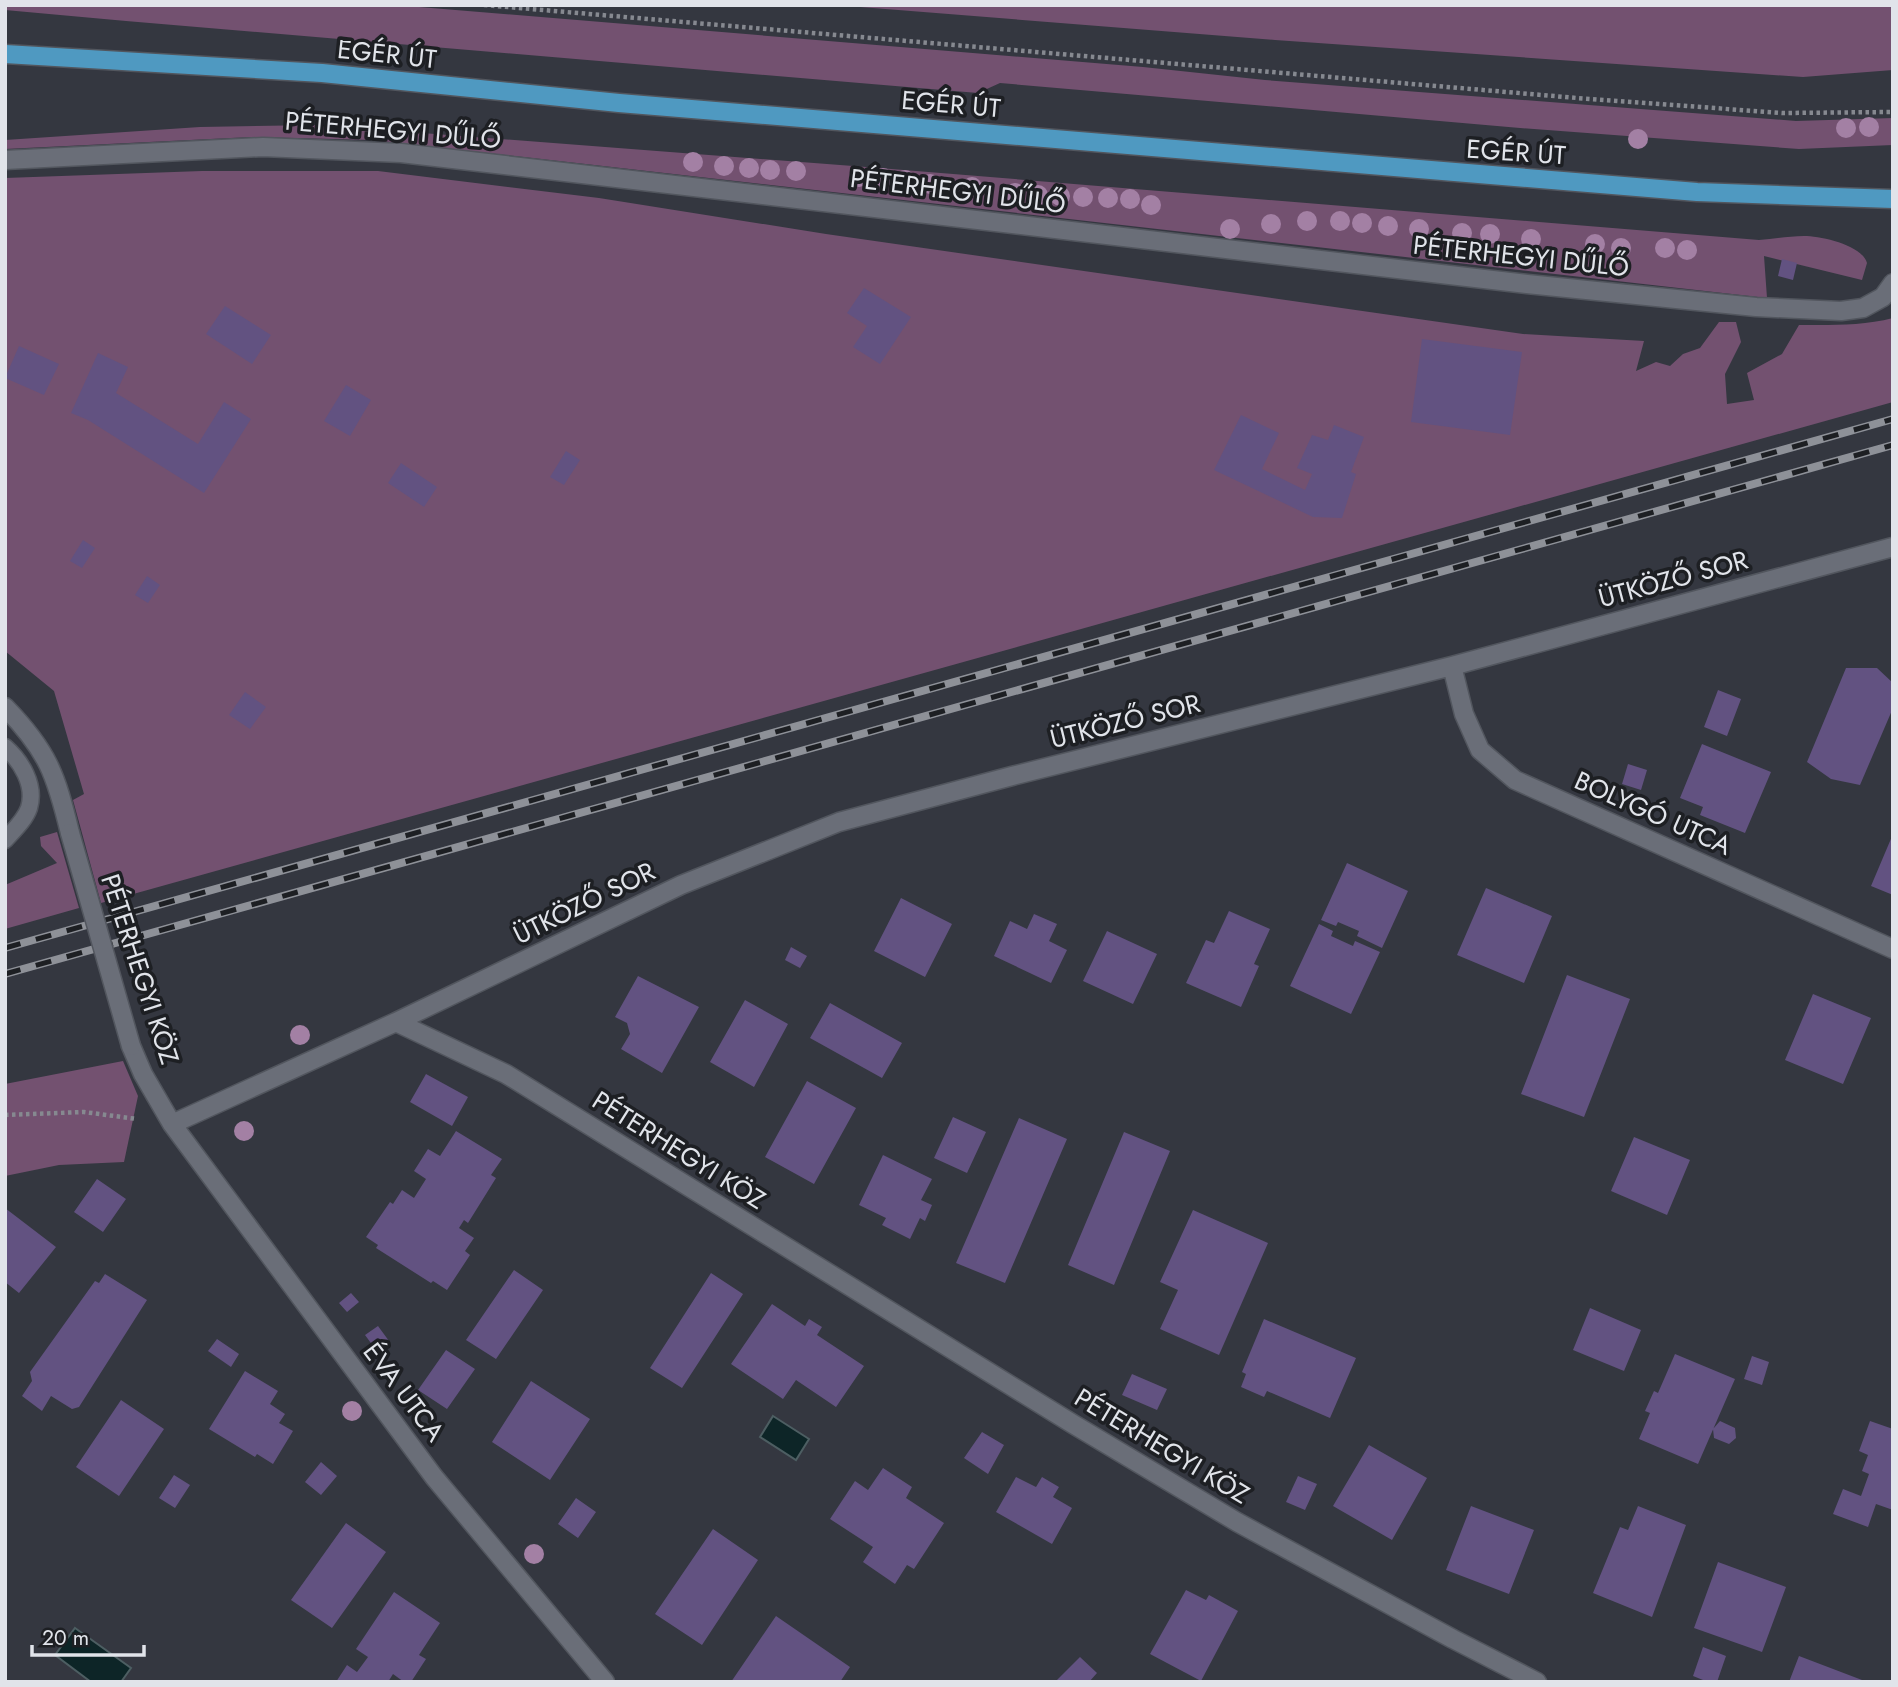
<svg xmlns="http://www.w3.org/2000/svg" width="1898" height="1687" font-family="Jost,sans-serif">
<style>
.green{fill:#735170}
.water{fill:#0d2527;stroke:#4d5e62;stroke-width:2}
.building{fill:#625281}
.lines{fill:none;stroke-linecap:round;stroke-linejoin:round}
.service-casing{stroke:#52565e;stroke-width:19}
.minor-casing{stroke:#52565e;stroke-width:21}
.primary-casing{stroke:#52565e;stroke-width:21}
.path{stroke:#868990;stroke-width:4.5;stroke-dasharray:3.5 3.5;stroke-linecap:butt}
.service{stroke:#6a6e78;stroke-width:16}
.minor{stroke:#6a6e78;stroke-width:18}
.primary{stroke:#4f99c1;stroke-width:18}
.rail-casing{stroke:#8e9198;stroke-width:8}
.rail{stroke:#1d1f23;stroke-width:5;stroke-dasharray:16;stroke-linecap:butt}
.minor-bridge-casing{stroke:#52565e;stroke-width:21;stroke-linecap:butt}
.minor-bridge{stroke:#6a6e78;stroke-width:18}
.tree{fill:#a380a4}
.labels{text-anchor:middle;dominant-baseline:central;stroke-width:7;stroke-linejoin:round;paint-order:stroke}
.street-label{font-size:26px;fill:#e1e4ea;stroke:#1d1f23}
</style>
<rect width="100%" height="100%" fill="#343740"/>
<path class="green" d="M5,5H395L1143,67L1265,80L1796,121L1893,118V145L1799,149L1520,128L1000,83L978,93L126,21L5,10Z
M835,5H1893V70L1803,77L1275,40Z
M318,125L879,168L1759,240C1774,239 1789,236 1804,236C1821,236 1862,245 1867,263L1862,280L1764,256L1767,298L373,140L252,137L5,149V140L200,127Z
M202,171H378L599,198L826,234L1523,334L1644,341L1636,371L1656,362L1670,366L1683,354L1700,348L1719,322H1736L1741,342L1725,374L1727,404L1754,400L1747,373L1782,354L1799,325C1831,325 1862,326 1893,318V402L101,903L73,800L84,794L54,691L5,651V178Z
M57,832L79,908L5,929V885L57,863L41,846L40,837Z
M123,1061L138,1096L124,1162L59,1165L5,1176V1084Z"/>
<path class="water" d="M773,1416L809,1439L796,1460L760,1437Z
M75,1628L131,1668L121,1682H91L55,1655Z"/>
<path class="building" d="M1782,259L1797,263L1793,280L1778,276Z
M864,288L911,317L880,364L853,347L867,326L847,313Z
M225,306L271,335L252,364L206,334Z
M1422,339L1522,352L1510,435L1411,422Z
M19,346L59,364L44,395L5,378Z
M98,353L128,367L116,393L198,444L224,402L251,419L204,493L88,420L71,413Z
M346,385L371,400L350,436L324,421Z
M1241,415L1279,433L1262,469L1305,490L1312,474L1297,468L1312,435L1328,440L1334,425L1364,437L1351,472L1356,474L1342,518L1313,517L1214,470Z
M566,451L580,460L564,485L550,477Z
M401,463L437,487L424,507L388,483Z
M83,540L95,548L82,568L70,561Z
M147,576L160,585L148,603L135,595Z
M1846,668H1877L1893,683V708L1860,785L1831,779L1807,762Z
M1718,690L1741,699L1727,736L1704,727Z
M245,692L266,707L250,729L229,715Z
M1702,744L1771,772L1745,833L1700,815L1703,807L1680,798Z
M1628,764L1647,770L1641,790L1622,784Z
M1893,834V895L1871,886Z
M1347,863L1408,891L1382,948L1357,936L1359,931L1338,922L1336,926L1321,920Z
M1486,888L1552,916L1524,983L1457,955Z
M901,898L952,924L925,977L874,951Z
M1229,911L1270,929L1254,964L1259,966L1241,1007L1186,983L1206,940L1214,943Z
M1034,914L1057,924L1049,941L1067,950L1051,983L994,956L1010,921L1027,929Z
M1319,924L1333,931L1331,936L1353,946L1355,941L1380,952L1351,1014L1290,986Z
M1107,931L1157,954L1133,1004L1083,981Z
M791,947L807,956L800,968L785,960Z
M1567,975L1630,999L1584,1117L1521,1094Z
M638,976L699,1007L662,1073L621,1049L630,1034L627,1023L615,1017Z
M1813,994L1871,1018L1843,1084L1785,1060Z
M745,1000L788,1024L754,1087L710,1062Z
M830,1003L902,1043L882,1078L810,1038Z
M426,1074L468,1097L452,1126L410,1102Z
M807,1081L856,1108L814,1184L765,1157Z
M953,1117L986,1132L967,1173L934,1158Z
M1019,1118L1067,1139L1005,1283L956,1263Z
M456,1131L502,1159L491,1175L496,1178L468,1223L464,1220L459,1228L474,1238L465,1251L470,1255L447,1290L433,1281L431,1283L376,1248L378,1245L366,1237L390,1202L393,1204L402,1190L414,1198L426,1179L414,1171L428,1149L440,1156Z
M1124,1132L1170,1151L1114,1285L1068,1265Z
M1634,1137L1690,1160L1667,1215L1611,1191Z
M883,1155L932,1179L921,1200L932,1205L925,1221L920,1218L910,1239L882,1225L886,1218L859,1205Z
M97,1179L126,1199L103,1232L74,1212Z
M5,1208L56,1247L19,1293L5,1282Z
M1193,1210L1268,1243L1219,1355L1160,1329L1178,1290L1160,1282Z
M514,1270L543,1290L496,1359L466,1340Z
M711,1273L743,1294L682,1388L650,1368Z
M105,1274L147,1300L79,1407L72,1409L51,1396L42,1411L22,1396L32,1381L30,1372L95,1281L99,1283Z
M351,1293L359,1302L347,1312L339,1303Z
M772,1304L805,1326L809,1319L822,1327L817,1335L864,1366L836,1407L796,1380L783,1399L731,1364Z
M1590,1308L1641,1330L1624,1371L1573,1350Z
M1264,1319L1356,1358L1330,1418L1267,1391L1264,1397L1241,1387L1246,1374L1242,1372Z
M378,1326L389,1341L376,1350L365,1335Z
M217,1339L239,1354L231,1367L208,1351Z
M446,1350L475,1369L447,1409L418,1390Z
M1675,1354L1735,1379L1698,1464L1639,1439L1650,1413L1645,1411L1654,1391L1658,1393Z
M1752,1356L1769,1362L1762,1385L1744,1379Z
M245,1371L278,1391L270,1404L285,1414L279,1423L293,1431L273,1464L257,1454L255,1457L209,1429Z
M1132,1374L1167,1389L1157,1410L1122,1395Z
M531,1381L590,1419L550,1480L492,1442Z
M121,1400L164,1429L119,1496L76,1467Z
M1720,1421L1735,1428L1736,1438L1729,1444L1714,1438L1713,1429Z
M1870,1421L1893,1429V1510L1876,1504L1868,1527L1833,1514L1843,1489L1861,1496L1869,1474L1862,1471L1868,1455L1859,1451Z
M982,1432L1004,1445L988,1474L964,1458Z
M1369,1445L1427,1478L1392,1540L1333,1506Z
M321,1462L337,1476L321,1495L305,1482Z
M883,1468L912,1487L906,1498L944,1523L914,1569L907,1565L895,1584L863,1562L873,1547L830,1519L855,1481L868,1490Z
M174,1475L190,1485L175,1508L159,1498Z
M1298,1476L1317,1484L1305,1510L1286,1502Z
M1016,1477L1036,1487L1042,1477L1059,1487L1053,1497L1072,1508L1052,1544L996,1512Z
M576,1498L596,1512L578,1538L558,1524Z
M1471,1506L1534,1530L1509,1594L1446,1570Z
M1638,1506L1686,1525L1652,1617L1593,1593L1620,1527L1628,1530Z
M346,1523L386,1552L332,1628L291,1600Z
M713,1529L758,1560L702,1645L655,1614Z
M1718,1562L1786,1587L1762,1652L1694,1628Z
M1186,1590L1206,1600L1209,1595L1238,1611L1201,1681L1150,1654Z
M394,1592L440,1623L419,1655L426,1659L411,1682H404L393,1674L388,1682H336L347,1665L357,1672L368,1657L356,1649Z
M776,1616L850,1667L840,1682H731Z
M1703,1647L1726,1656L1717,1682H1708L1693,1676Z
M1799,1656L1862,1680L1861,1682H1789Z
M1080,1657L1097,1673L1089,1682H1055Z"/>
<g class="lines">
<g class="service-casing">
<path id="service" d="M5,747C21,761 36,785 29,808C25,820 13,831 5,840"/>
</g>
<g class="minor-casing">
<path id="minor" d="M5,160L263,147L401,153L1527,284L1756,307L1841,311L1863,308L1883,297L1893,283
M1452,666L1464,714L1480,750L1515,780L1893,949
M5,707C48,751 56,775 70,833
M396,1022L681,885L839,822L1012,776L1452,666L1893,547
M131,1046L143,1074L172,1124L434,1477L605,1682
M172,1124L396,1022L506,1074L1073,1424L1237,1522L1453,1639L1537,1682"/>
</g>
<g class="primary-casing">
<path id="primary" d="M5,54L322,73L619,103L1697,192L1893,199"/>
</g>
<path class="path" d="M484,5L1577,98L1782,113L1893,112
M5,1115L84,1112L137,1119"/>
<use href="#service" class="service"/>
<use href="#minor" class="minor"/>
<use href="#primary" class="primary"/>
<g class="rail-casing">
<path id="rail" d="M5,948L1893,419
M5,974L1893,445"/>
</g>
<use href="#rail" class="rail"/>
<g class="minor-bridge-casing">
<path id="minor-bridge" d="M70,833L131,1046"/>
</g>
<use href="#minor-bridge" class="minor-bridge"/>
</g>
<g class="tree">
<circle cx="1869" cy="127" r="10"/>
<circle cx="1846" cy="128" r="10"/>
<circle cx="1638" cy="139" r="10"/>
<circle cx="693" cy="162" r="10"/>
<circle cx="724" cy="166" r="10"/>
<circle cx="749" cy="168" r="10"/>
<circle cx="770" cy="170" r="10"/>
<circle cx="796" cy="171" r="10"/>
<circle cx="859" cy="177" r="10"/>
<circle cx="883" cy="178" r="10"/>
<circle cx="905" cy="180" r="10"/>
<circle cx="930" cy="184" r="10"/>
<circle cx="972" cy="187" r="10"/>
<circle cx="1015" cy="193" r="10"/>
<circle cx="1038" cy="195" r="10"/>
<circle cx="1060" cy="196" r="10"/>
<circle cx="1083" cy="197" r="10"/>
<circle cx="1108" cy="198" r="10"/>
<circle cx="1130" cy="199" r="10"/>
<circle cx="1151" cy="205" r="10"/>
<circle cx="1307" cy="221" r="10"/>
<circle cx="1340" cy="221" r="10"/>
<circle cx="1362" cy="223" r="10"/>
<circle cx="1271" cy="224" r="10"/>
<circle cx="1388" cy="226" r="10"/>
<circle cx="1230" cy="229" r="10"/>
<circle cx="1419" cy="229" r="10"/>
<circle cx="1462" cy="233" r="10"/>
<circle cx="1490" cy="234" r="10"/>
<circle cx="1531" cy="239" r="10"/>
<circle cx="1595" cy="244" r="10"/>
<circle cx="1621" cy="248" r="10"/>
<circle cx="1665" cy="248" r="10"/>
<circle cx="1687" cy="250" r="10"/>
<circle cx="300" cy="1035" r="10"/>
<circle cx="244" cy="1131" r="10"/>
<circle cx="352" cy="1411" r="10"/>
<circle cx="534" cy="1554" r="10"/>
</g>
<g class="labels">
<g class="street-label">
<text transform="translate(387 54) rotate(6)">EGÉR ÚT</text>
<text transform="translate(951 104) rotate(5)">EGÉR ÚT</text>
<text transform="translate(393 130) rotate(5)">PÉTERHEGYI DŰLŐ</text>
<text transform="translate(1516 152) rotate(4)">EGÉR ÚT</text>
<text transform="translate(958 191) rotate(7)">PÉTERHEGYI DŰLŐ</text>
<text transform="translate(1521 256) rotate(6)">PÉTERHEGYI DŰLŐ</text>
<text transform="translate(1673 579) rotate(-15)">ÜTKÖZŐ SOR</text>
<text transform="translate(1125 721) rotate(-14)">ÜTKÖZŐ SOR</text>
<text transform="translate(1653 813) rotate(24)">BOLYGÓ UTCA</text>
<text transform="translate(584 903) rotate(-26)">ÜTKÖZŐ SOR</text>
<text transform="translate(140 969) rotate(72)">PÉTERHEGYI KÖZ</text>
<text transform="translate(679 1150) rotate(32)">PÉTERHEGYI KÖZ</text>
<text transform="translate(404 1392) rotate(53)">ÉVA UTCA</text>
<text transform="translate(1162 1446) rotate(31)">PÉTERHEGYI KÖZ</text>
</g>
</g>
<rect width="1898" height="1687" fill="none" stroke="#e1e4ea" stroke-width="14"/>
<path d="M32 1645v10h112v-10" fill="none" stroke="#e1e4ea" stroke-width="3.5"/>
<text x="42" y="1645" font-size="21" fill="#e1e4ea" stroke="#1d1f23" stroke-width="5" paint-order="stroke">20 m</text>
</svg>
